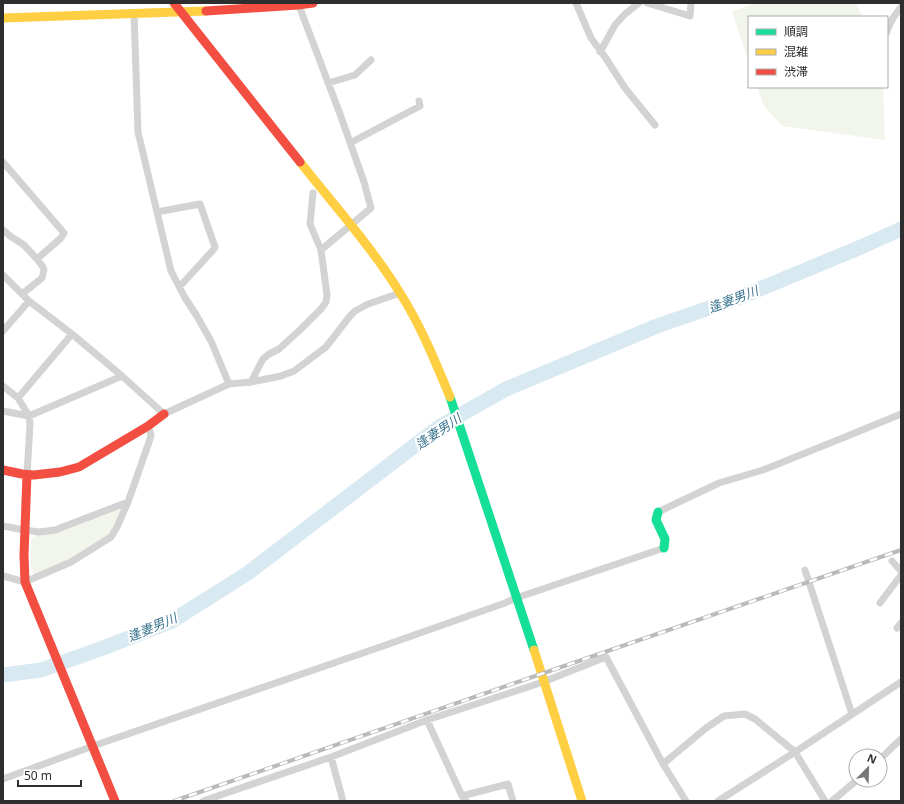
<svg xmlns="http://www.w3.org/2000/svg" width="904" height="804" font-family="'Noto Sans','Noto Sans JP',sans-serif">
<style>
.green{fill:#f1f5eb}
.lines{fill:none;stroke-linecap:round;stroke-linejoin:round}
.river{stroke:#d8e9f2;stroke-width:15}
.street{stroke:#d3d3d3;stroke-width:7}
.fast{stroke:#16e098;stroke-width:9}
.slow{stroke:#ffcf43;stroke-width:9}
.jam{stroke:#f24e42;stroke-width:9}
.rail-casing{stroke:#bababa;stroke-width:4}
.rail{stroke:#fff;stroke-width:2.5;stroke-dasharray:8;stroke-linecap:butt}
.labels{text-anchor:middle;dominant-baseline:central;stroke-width:4;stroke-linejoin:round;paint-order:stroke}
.water-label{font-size:13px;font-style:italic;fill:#3c7690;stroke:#fff}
</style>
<rect width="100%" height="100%" fill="#fff"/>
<path class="green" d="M754,3H856L863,17H749V63L732,12Z
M757,87H883L885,140L782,126L764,106Z
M120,508L121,512L109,536L70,561L34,575L31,570V539L36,535Z"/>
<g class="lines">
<path class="river" d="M3,675L41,670L103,648L172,621L248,573L439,427L506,389L657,326L738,298L861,247L901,229"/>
<path class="street" d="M576,3L591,38L605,57L625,88L655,125
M647,3L690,16L691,3
M134,13L138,132L171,271L184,296L198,318L211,341L229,384
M887,32C889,22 895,15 901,7
M600,52L615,25L625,14L639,3
M328,83L355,75L371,60
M350,143L420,106L419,101
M3,162L64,233L61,238L37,259
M313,193L310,224L321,250
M157,212L200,204L215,247L214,249L183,283L179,286
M3,230L10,236L24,245L37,259L43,267L44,270L42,278L22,294
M3,275L29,301L72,334L122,376L164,414L229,384L251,382L281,376L294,371L326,347L350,316L355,311L368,304L400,293
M3,331L29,301
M251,382L263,359L269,354L279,349L301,329L321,309L326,302L327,295L321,250L371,208L364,182L340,114L298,3
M3,386L18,398L29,416L30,424L27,475
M18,398L72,334
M3,411L29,416L122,376
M658,512L719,483L763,470L845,437L901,414
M3,526L24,530L39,532L55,530L128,502
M892,561L901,571
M805,570L852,714
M3,576L25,582L71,562L111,537L117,527L128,502L149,442L151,435L148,426
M880,603L901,575
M897,628L901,623
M427,720L462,796L466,801
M331,757L343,801
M880,759L901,739
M663,764L706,728L724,716L745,714L755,719L795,752L825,801
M3,779L93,746L383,646L505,603L516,598L664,548
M462,796L508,784L513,801
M203,801L331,757L427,720L543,682L606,657L663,764L686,801
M718,801L795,752L901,682
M832,801L857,780"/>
<path class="fast" d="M450,397L534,650
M658,512L656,520L665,539L664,548"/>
<path class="slow" d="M3,18L206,11
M300,162C334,205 371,246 400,293C421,326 435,361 450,397
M534,650L582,801"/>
<path class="jam" d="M174,3L300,162
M206,11L298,5L313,3
M3,470L22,474L34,475L60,472L79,467L148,426L164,414
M27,475L24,555L25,582L115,801"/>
<g class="rail-casing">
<path id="rail" d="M174,801L541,674L901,550"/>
</g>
<use href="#rail" class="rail"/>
</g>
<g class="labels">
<g class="water-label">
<text transform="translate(733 299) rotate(-21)">逢妻男川</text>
<text transform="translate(438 431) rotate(-34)">逢妻男川</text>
<text transform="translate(152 627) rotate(-23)">逢妻男川</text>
</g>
</g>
<rect width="904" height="804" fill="none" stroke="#2e2e2e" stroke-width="8"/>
<rect x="748" y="16" width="140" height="72" fill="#ffffff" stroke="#ababab"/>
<rect x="756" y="29" width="20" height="6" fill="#16e098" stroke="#ababab"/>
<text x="784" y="36" font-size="12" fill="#2e2e2e">順調</text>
<rect x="756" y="49" width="20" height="6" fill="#ffcf43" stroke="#ababab"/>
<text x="784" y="56" font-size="12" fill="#2e2e2e">混雑</text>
<rect x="756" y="69" width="20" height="6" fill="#f24e42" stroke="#ababab"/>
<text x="784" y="76" font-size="12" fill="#2e2e2e">渋滞</text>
<g transform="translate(868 768) rotate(23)"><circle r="19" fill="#ffffff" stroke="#ababab"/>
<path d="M0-3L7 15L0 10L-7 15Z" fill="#777777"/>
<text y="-6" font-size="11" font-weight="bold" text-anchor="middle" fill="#2e2e2e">N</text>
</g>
<path d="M18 780v6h63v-6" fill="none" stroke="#2e2e2e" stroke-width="2"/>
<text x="24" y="780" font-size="12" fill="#2e2e2e" stroke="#ffffff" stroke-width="3" paint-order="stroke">50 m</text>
</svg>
